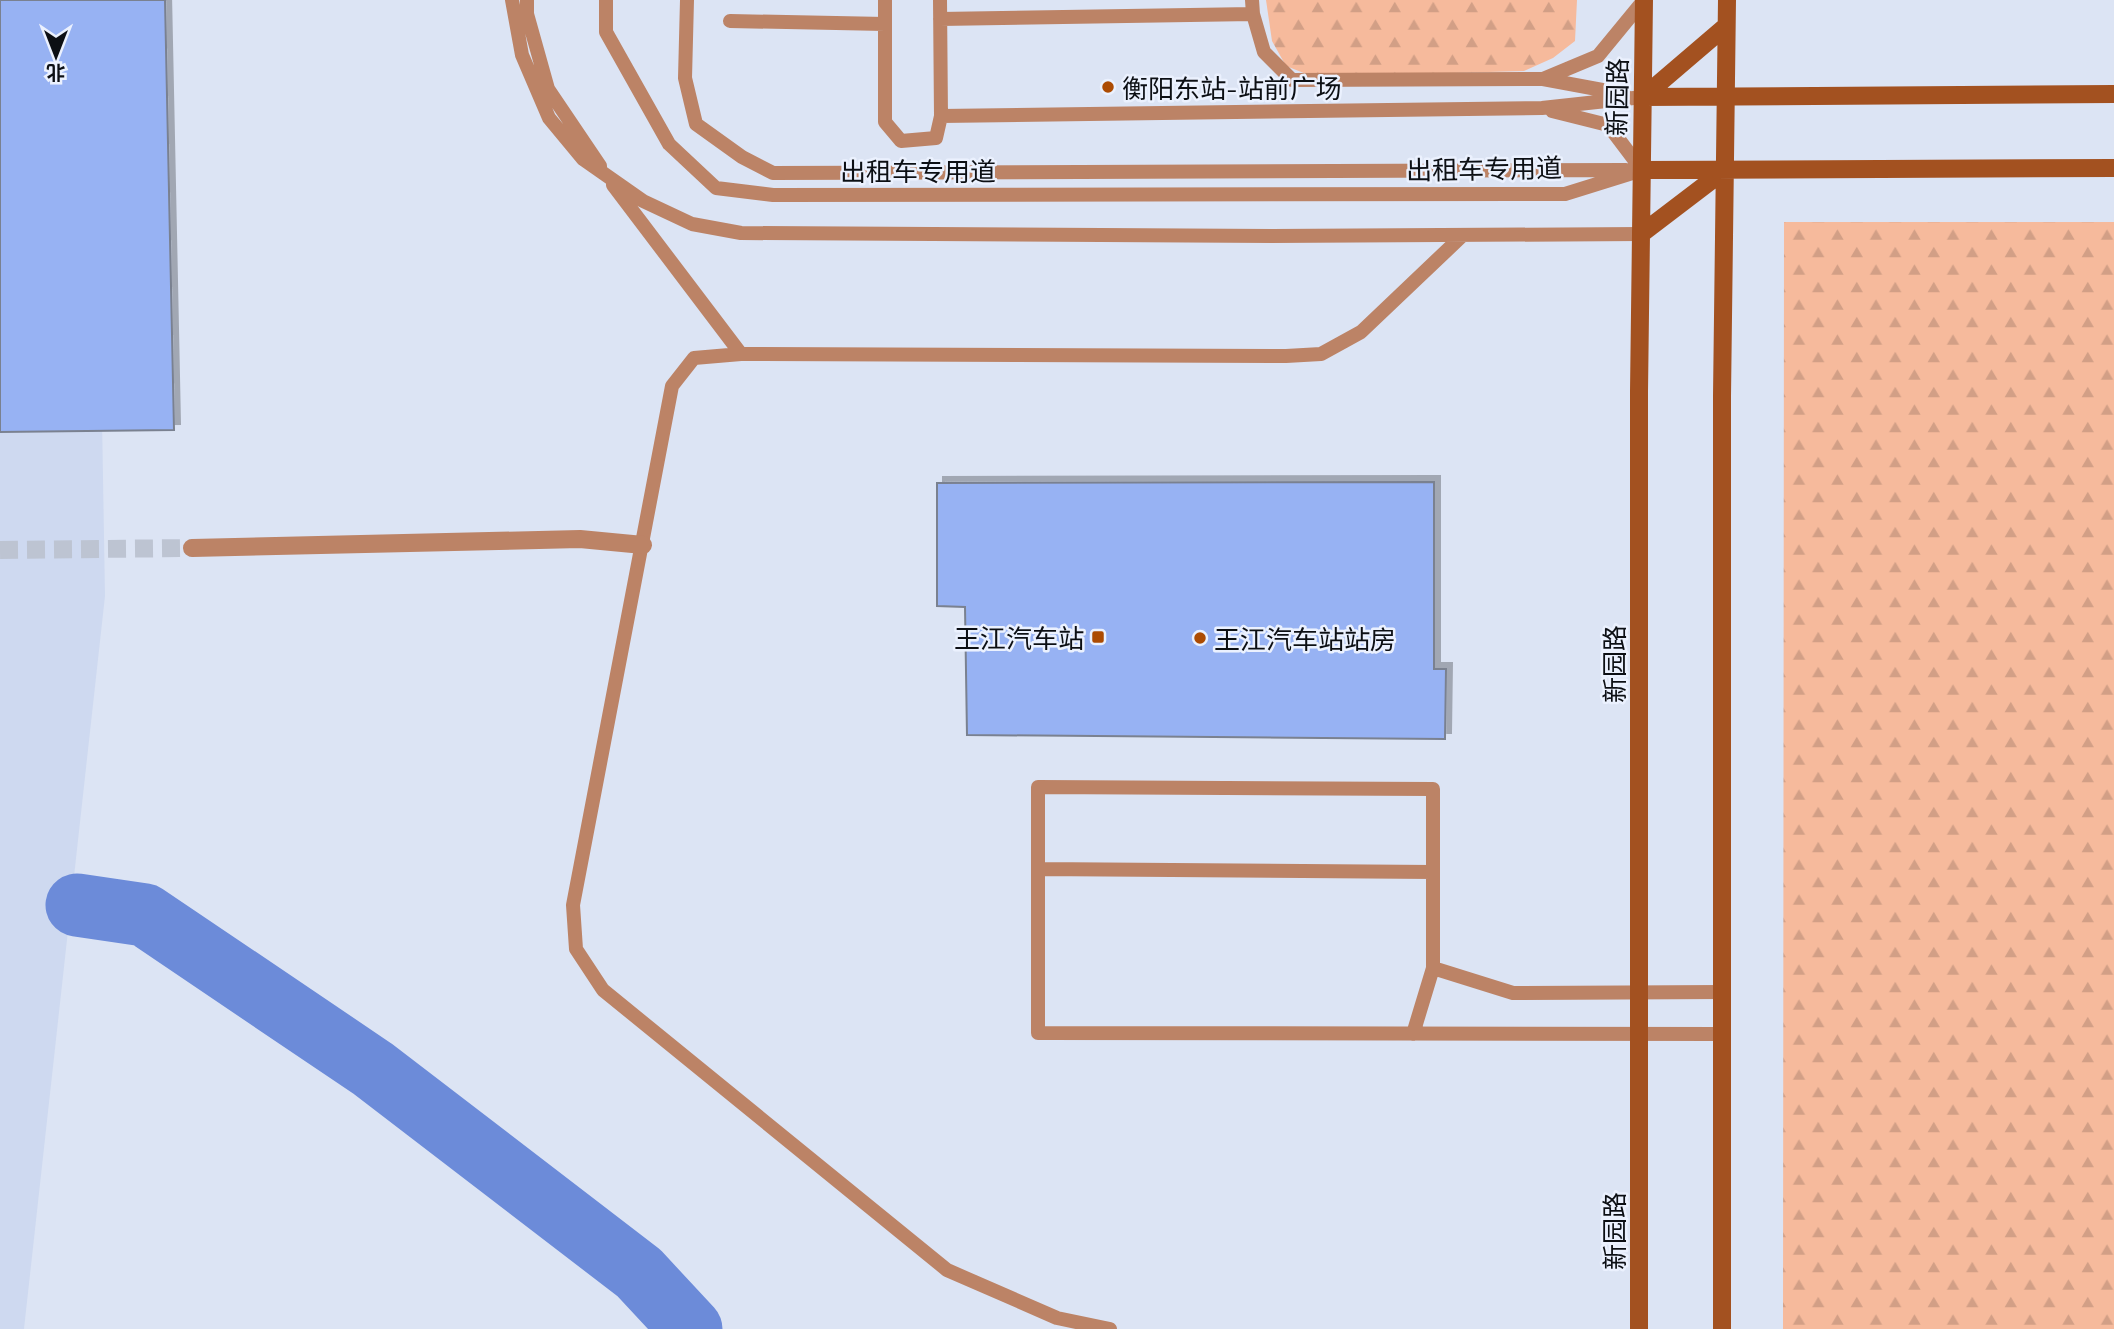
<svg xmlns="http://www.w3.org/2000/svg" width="2114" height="1329" font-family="'Exo 2','Noto Sans SC',sans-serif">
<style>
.built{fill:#ced9f0}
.forest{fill:url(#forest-firs)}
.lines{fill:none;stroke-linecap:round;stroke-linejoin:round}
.river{stroke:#6c8bd9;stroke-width:63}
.building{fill:#97b2f3;stroke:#7a8190;stroke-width:2;filter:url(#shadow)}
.street-tunnel{stroke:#bdc4d2;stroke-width:18;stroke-dasharray:18 9;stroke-linecap:butt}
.lane{stroke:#bc8366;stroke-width:14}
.street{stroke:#bc8366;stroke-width:18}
.secondary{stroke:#a35120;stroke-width:18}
.poi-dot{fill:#ac4b02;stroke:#ebf1fe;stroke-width:2.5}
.labels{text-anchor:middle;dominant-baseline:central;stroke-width:5;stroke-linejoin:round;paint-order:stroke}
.poi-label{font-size:26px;fill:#0c0f14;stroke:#ebf1fe;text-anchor:start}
.street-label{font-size:26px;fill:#0c0f14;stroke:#ebf1fe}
</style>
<defs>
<pattern id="forest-firs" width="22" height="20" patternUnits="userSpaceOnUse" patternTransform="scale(1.75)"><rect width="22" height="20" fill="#f6ba9c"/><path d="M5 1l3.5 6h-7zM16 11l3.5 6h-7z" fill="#d29f86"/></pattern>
<filter id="shadow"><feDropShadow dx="6" dy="-6" stdDeviation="0" flood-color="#0004"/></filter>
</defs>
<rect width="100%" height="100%" fill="#dce4f4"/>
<path class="built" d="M0,0H95L105,596L24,1329H0Z"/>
<path class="forest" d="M1266,0H1577L1575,41L1553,58L1524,71L1314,77L1286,66L1272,41Z
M1784,222H2114V1329H1783Z"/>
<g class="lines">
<path class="river" d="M77,905L145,915L373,1069L639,1273L691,1329"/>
</g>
<path class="building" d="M0,0H165L174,430L0,432Z
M1434,482V669H1446L1445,739L967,735L965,607L937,606V483Z"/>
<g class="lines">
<path class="street-tunnel" d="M0,550L192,548"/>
<path class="lane" d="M512,0L522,55L549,118L583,159L643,201L692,224L741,233L1272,236L1641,234
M527,0V14L548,89L600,166
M606,0V32L669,144L716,188L773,195L1565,194L1642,170
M687,0L685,78L696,124L742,157L773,173L1626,170
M885,0V122L901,141L936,138L941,116
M940,0L941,116L1542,108L1643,97
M1252,0L1253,14L1264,52L1292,80L1543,79L1624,94
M940,19L1253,14
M730,21L885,24
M1543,79L1598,56L1644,0
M1552,111L1608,125L1642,170
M613,185L741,354
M1038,869L1433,872
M1722,992L1513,993L1433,968V789L1038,787V1033L1722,1034
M1413,1034L1433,968
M1110,1329L1057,1318L947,1270L603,990L576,949L573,905L672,386L694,358L741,354L1286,356L1321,354L1361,332L1463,235"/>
<path class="street" d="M192,548L580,539L643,545"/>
<path class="secondary" d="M1643,97L2114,94
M1643,97L1726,26
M1642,170L2114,168
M1641,234L1725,170
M1639,1329V391L1644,0
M1722,1329V396L1727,0"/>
</g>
<g class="poi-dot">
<circle cx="1108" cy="87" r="7"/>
<rect x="1091" y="630" width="14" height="14" rx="3.5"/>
<circle cx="1200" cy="638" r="7"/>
</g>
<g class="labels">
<g class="poi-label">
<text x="1122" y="87">衡阳东站-站前广场</text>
<text x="1084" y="637" text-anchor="end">王江汽车站</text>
<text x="1214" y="638">王江汽车站站房</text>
</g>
<g class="street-label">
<text transform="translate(1616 97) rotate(-89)">新园路</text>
<text transform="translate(1484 168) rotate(-1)">出租车专用道</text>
<text x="918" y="170">出租车专用道</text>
<text transform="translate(1613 664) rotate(-90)">新园路</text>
<text transform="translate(1613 1231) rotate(-90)">新园路</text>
</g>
</g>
<g transform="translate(56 56) rotate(180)" stroke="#ebf1fe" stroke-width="5" paint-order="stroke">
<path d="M0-5L12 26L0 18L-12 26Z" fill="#0c0f14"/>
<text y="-10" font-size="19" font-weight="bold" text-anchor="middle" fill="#0c0f14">北</text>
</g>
</svg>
